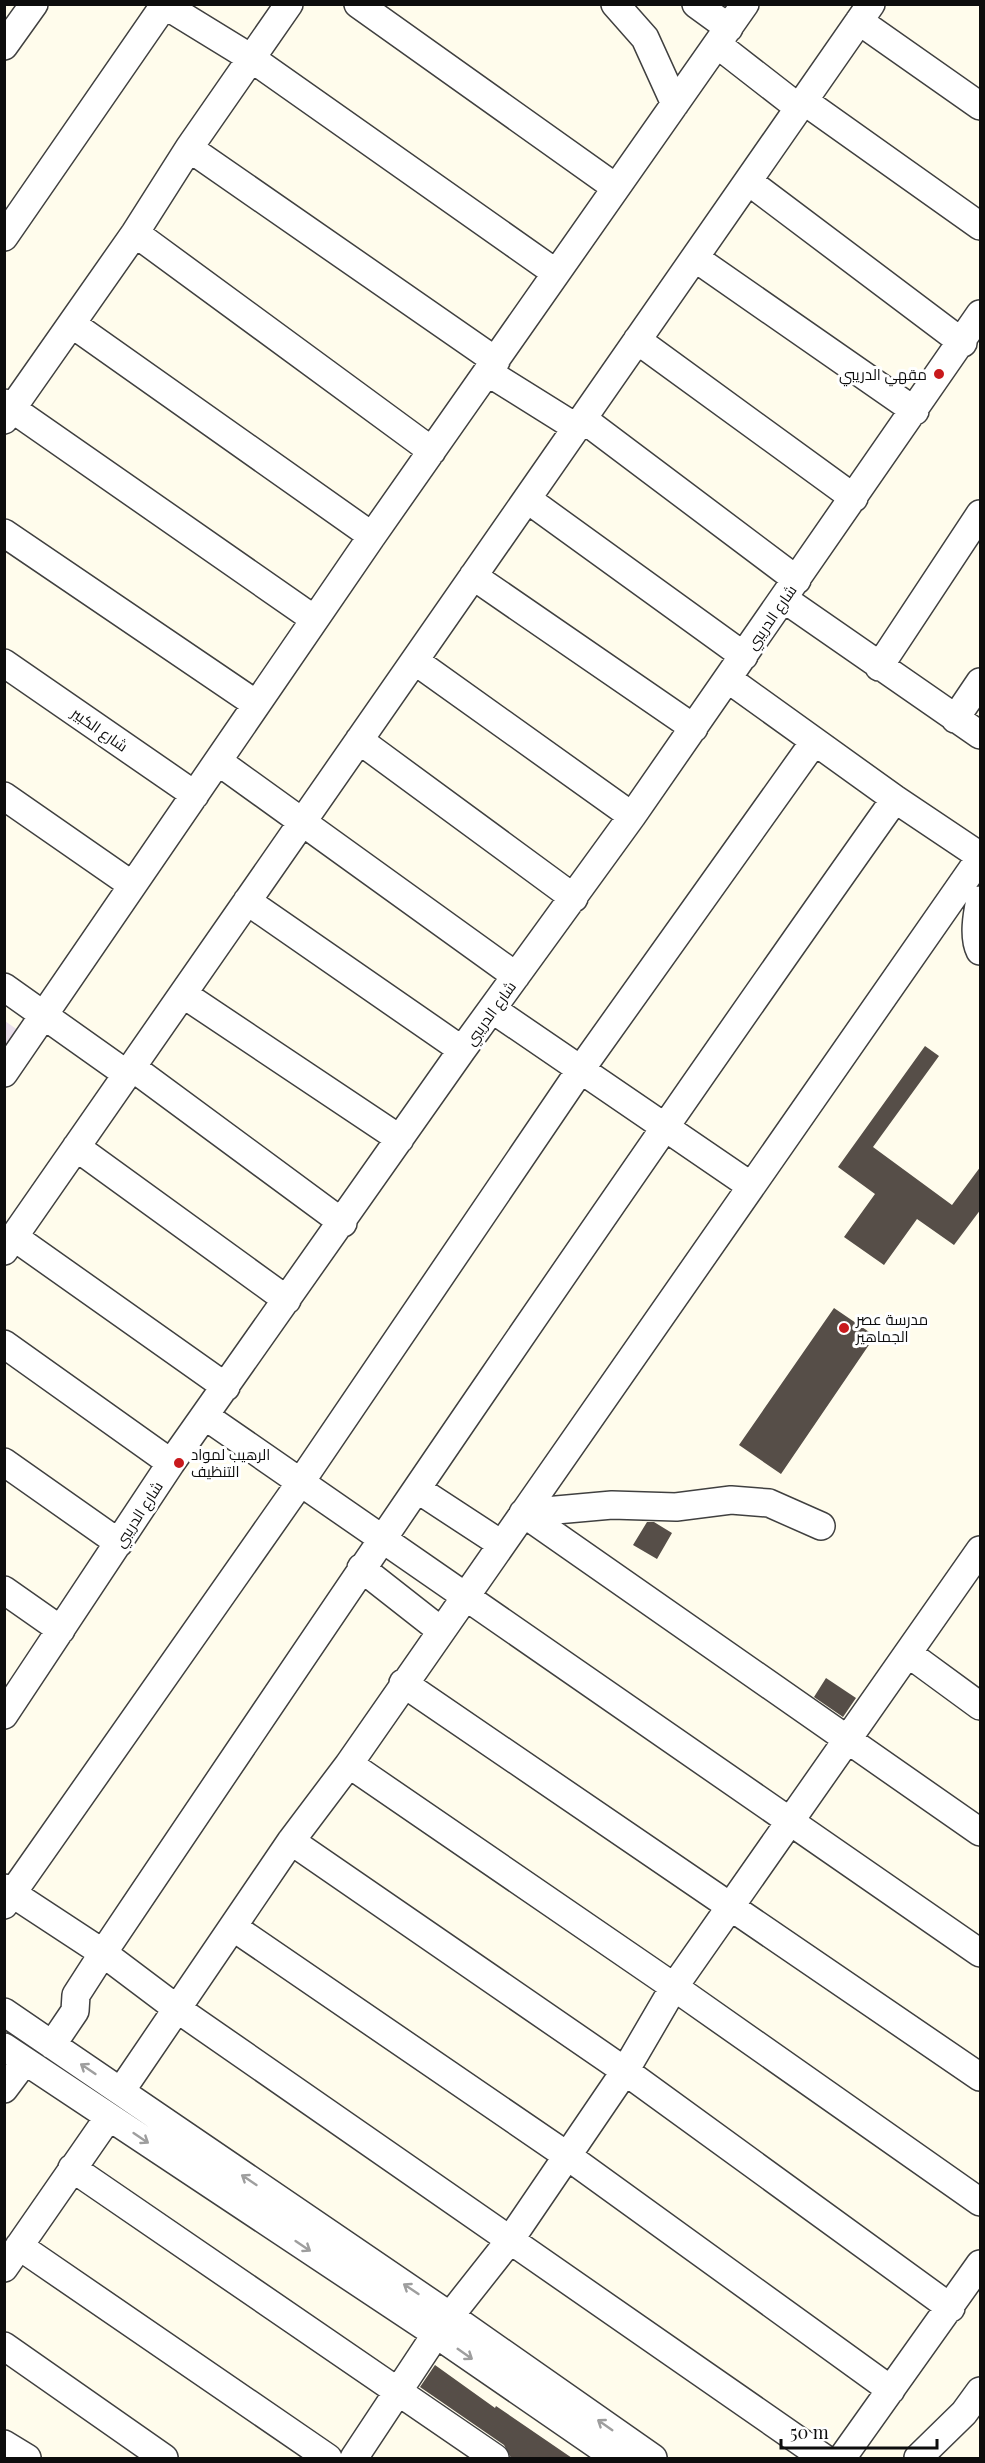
<svg xmlns="http://www.w3.org/2000/svg" width="985" height="2463" font-family="'Playfair Display',Cairo,serif">
<style>
.industrial{fill:#ebe0ec}
.building{fill:#564e48}
.lines{fill:none;stroke-linecap:round;stroke-linejoin:round}
.minor-casing{stroke:#404040;stroke-width:30}
.minor{stroke:#fff;stroke-width:27}
.oneway{stroke:#9e9e9e}
.poi-dot{fill:#c8191c;stroke:#fff;stroke-width:2}
.labels{text-anchor:middle;dominant-baseline:central;stroke-width:6;stroke-linejoin:round;paint-order:stroke}
.poi-label{font-size:15px;fill:#0d0d0d;stroke:#fff;text-anchor:start}
.street-label{font-size:15px;fill:#0d0d0d;stroke:#fff}
</style>
<rect width="100%" height="100%" fill="#fffcec"/>
<path class="industrial" d="M5,1021L22,1033L5,1058Z"/>
<path class="building" d="M925,1046L939,1056L873,1147L952,1205L981,1166V1209L954,1245L917,1219L884,1265L844,1237L875,1194L838,1167Z
M834,1308L875,1336L781,1474L739,1445Z
M647,1522H654L672,1533L657,1559L633,1545Z
M826,1678L856,1698L843,1717L814,1697Z
M435,2365L495,2408L496,2406L572,2458H511L504,2445L420,2387Z"/>
<g class="lines">
<g class="minor-casing">
<path id="minor" d="M163,4L251,58L556,273
M358,4L615,187
M615,4L645,38L675,104
M696,4L729,28
M859,21L980,106
M718,45L799,108
M4,46L34,4
M804,101L980,226
M189,148L496,361
M748,181L963,343
M135,233L432,451
M4,237L165,4
M695,258L915,411
M72,324L372,536
M637,340L854,498
M489,373L577,428
M4,403L314,619
M583,419L797,580
M4,420L135,233L189,148L289,4
M527,499L744,656
M4,533L256,704
M473,576L694,728
M784,599L980,735
M415,661L632,816
M4,663L195,795
M879,667L980,514
M728,679L895,799L980,856
M955,719L980,682
M359,740L574,898
M219,762L516,976
M4,796L132,885
M980,900C977,915 973,937 980,951
M247,901L462,1050
M4,987L128,1075
M183,994L400,1139
M492,1009L751,1186
M133,1068L343,1223
M4,1073L372,536L745,4
M76,1147L287,1300
M14,1237L226,1387
M4,1251L871,4
M4,1344L171,1463
M205,1416L980,1953
M4,1462L119,1543
M417,1489L501,1544
M523,1513L980,1832
M523,1513L612,1505L676,1507L731,1500L769,1503L821,1526
M361,1568L440,1630
M4,1590L61,1630
M909,1654L980,1706
M403,1683L980,2077
M4,1715L171,1463L462,1050L632,816L980,314
M349,1764L674,1987L980,2202
M291,1841L625,2071L951,2308
M4,1888L103,1953L176,2008L824,2458
M4,1905L300,1483L581,1069L814,742
M233,1927L566,2155L891,2390
M4,2012L450,2316L653,2458
M52,2045L75,2011L76,1995L103,1953C363,1566 625,1180 895,799
M4,2047L436,2334L616,2458
M4,2089L25,2061
M121,2091L291,1841L349,1764L980,858
M72,2168L495,2458
M19,2246L328,2458
M4,2268L108,2118
M450,2316L510,2240L625,2071L674,1987L980,1550
M4,2346L164,2458
M4,2444L27,2458
M354,2458L436,2334
M842,2458L980,2264
M918,2458L964,2413L980,2391"/>
</g>
<use href="#minor" class="minor"/>
</g>
<defs><path id="oneway-shaft" d="M-6 0H5M1.5-3L5.5 0L1.5 3" fill="none" stroke-width="1.6" stroke-linecap="round" stroke-linejoin="round" transform="scale(1.5)"/></defs>
<g class="oneway">
<use href="#oneway-shaft" transform="translate(88 2069) rotate(-146)"/>
<use href="#oneway-shaft" transform="translate(141 2138) rotate(34)"/>
<use href="#oneway-shaft" transform="translate(249 2180) rotate(-146)"/>
<use href="#oneway-shaft" transform="translate(303 2246) rotate(34)"/>
<use href="#oneway-shaft" transform="translate(411 2289) rotate(-146)"/>
<use href="#oneway-shaft" transform="translate(465 2354) rotate(35)"/>
<use href="#oneway-shaft" transform="translate(605 2425) rotate(-145)"/>
</g>
<g class="poi-dot">
<circle cx="939" cy="374" r="6"/>
<circle cx="844" cy="1328" r="6"/>
<circle cx="179" cy="1463" r="6"/>
</g>
<g class="labels">
<g class="poi-label">
<text x="927" y="374" text-anchor="end">مقهي الدريبي</text>
<text x="856" y="1319">مدرسة عصر<tspan x="856" dy="17">الجماهير</tspan></text>
<text x="191" y="1454">الرهيب لمواد<tspan x="191" dy="17">التنظيف</tspan></text>
</g>
<g class="street-label">
<text transform="translate(771 617) rotate(-55)">شارع الدريبي</text>
<text transform="translate(100 729) rotate(35)">شارع الكبير</text>
<text transform="translate(490 1013) rotate(-54)">شارع الدريبي</text>
<text transform="translate(138 1514) rotate(-57)">شارع الدريبي</text>
</g>
</g>
<rect width="985" height="2463" fill="none" stroke="#0d0d0d" stroke-width="12"/>
<path d="M781 2439v9h156v-9" fill="none" stroke="#0d0d0d" stroke-width="3"/>
<text x="790" y="2439" font-size="18" fill="#0d0d0d" stroke="#ffffff" stroke-width="4.5" paint-order="stroke">50 m</text>
</svg>
